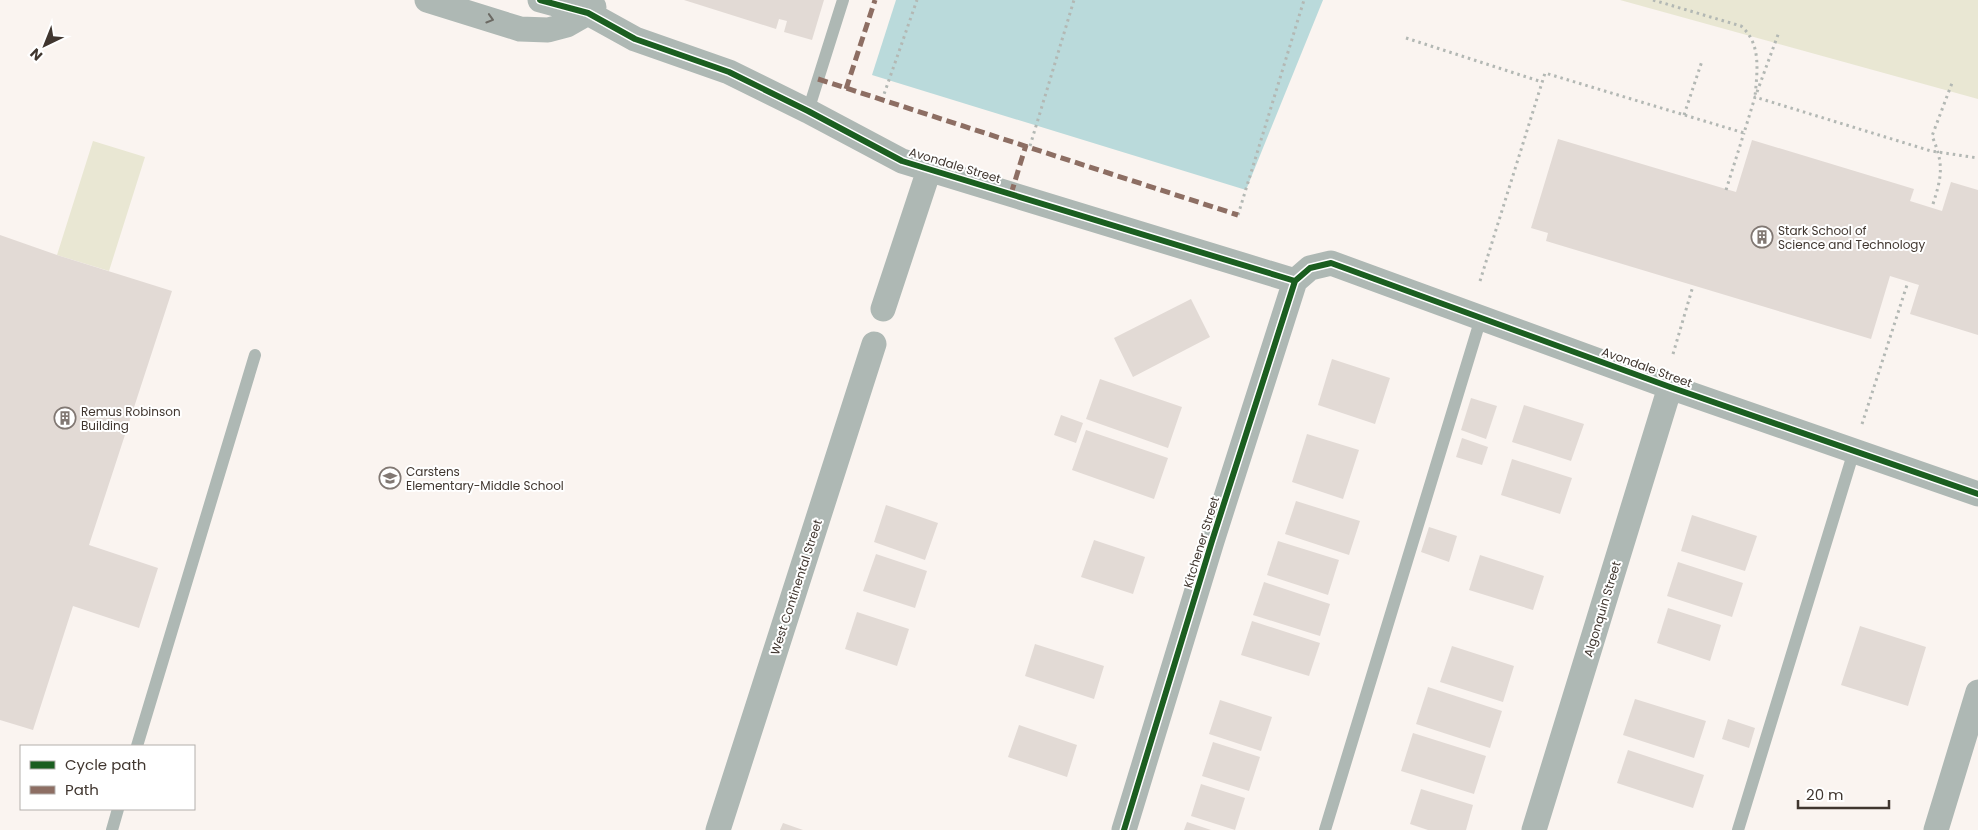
<svg xmlns="http://www.w3.org/2000/svg" width="1978" height="830" font-family="Poppins,sans-serif">
<style>
.green{fill:#e9e7d3}
.water{fill:#badadb}
.building{fill:#e2dad5}
.lines{fill:none;stroke-linecap:round;stroke-linejoin:round}
.path{stroke:#b3b8b4;stroke-width:3;stroke-dasharray:2.5 4;stroke-linecap:butt}
.service{stroke:#aeb8b4;stroke-width:12}
.minor{stroke:#aeb8b4;stroke-width:25}
.quiet{stroke:#8d6e63;stroke-width:5;stroke-dasharray:10 5;stroke-linecap:butt}
.cycleway-casing{stroke:#fff;stroke-width:9}
.cycleway{stroke:#1b5e20;stroke-width:6}
.oneway{stroke:#6c6a64}
.labels{text-anchor:middle;dominant-baseline:central;stroke-width:4;stroke-linejoin:round;paint-order:stroke}
.street-label{font-size:12px;fill:#40362f;stroke:#fff}
.poi-label{font-size:12px;fill:#40362f;stroke:#fff;text-anchor:start}
</style>
<rect width="100%" height="100%" fill="#faf4f0"/>
<path class="green" d="M1620,0H1978V99Z
M93,141L145,157L109,271L57,255Z"/>
<path class="water" d="M896,0H1323L1246,190L872,75Z"/>
<path class="building" d="M684,0H824L812,40L784,32L787,21L779,19L776,29Z
M1558,139L1736,192L1752,140L1914,189L1910,201L1942,211L1951,182L1978,190V335L1910,314L1919,285L1890,276L1871,339L1546,241L1548,233L1531,228Z
M0,235L57,255L172,291L89,545L158,568L139,628L73,606L33,730L0,720Z
M1191,299L1210,337L1133,377L1114,338Z
M1332,359L1390,378L1375,424L1318,405Z
M1100,379L1182,407L1168,448L1086,419Z
M1471,398L1497,406L1486,439L1461,430Z
M1524,405L1584,424L1571,461L1512,442Z
M1061,415L1083,423L1076,443L1054,435Z
M1086,430L1168,458L1154,499L1072,470Z
M1307,434L1359,450L1343,499L1292,482Z
M1462,438L1488,447L1482,465L1456,457Z
M1512,459L1572,478L1560,514L1501,495Z
M1296,501L1360,521L1349,555L1285,534Z
M886,505L938,523L925,560L874,542Z
M1692,515L1757,536L1745,571L1681,551Z
M1429,527L1457,536L1449,562L1421,552Z
M1094,540L1145,557L1133,594L1081,577Z
M1278,541L1339,560L1328,595L1267,575Z
M876,554L927,571L915,608L863,591Z
M1480,555L1544,576L1533,610L1469,590Z
M1678,562L1743,583L1732,617L1667,596Z
M1264,582L1330,604L1320,636L1253,615Z
M1668,608L1721,625L1710,661L1657,643Z
M857,612L909,629L897,666L845,649Z
M1252,621L1320,643L1309,676L1241,655Z
M1860,626L1926,647L1908,706L1841,685Z
M1035,644L1104,666L1094,699L1025,676Z
M1452,646L1514,666L1503,702L1440,682Z
M1428,687L1502,711L1490,748L1416,724Z
M1635,699L1706,721L1694,758L1623,735Z
M1220,700L1272,717L1261,751L1209,734Z
M1728,719L1755,728L1749,748L1722,739Z
M1019,725L1077,745L1067,777L1008,757Z
M1413,733L1486,756L1474,794L1401,771Z
M1213,742L1260,757L1249,791L1202,776Z
M1628,750L1704,775L1693,808L1617,783Z
M1201,784L1245,798L1235,830L1191,816Z
M1421,789L1473,805L1466,830H1428L1410,824Z
M1187,822L1211,830H1184Z
M783,823L803,830H780Z"/>
<g class="lines">
<path class="path" d="M1653,0L1741,26C1762,44 1757,72 1755,97
M1406,38L1542,82
M1757,92L1779,32
M882,100L917,0
M1684,115L1702,61
M1030,146L1074,0
M1726,190L1744,133
M1933,204C1942,176 1944,164 1932,136L1952,83
M1238,215L1304,0
M1480,281L1545,73L1744,133L1755,97L1931,151L1978,158
M1673,354L1693,286
M1862,424L1907,285"/>
<path class="service" d="M808,111L843,0
M137,746L255,355
M112,830L118,809
M1325,830L1481,318
M1738,830L1854,451"/>
<path class="minor" d="M427,0L520,29L548,30L567,25L588,13L594,7
M540,0L588,13L635,39L729,72L808,111L902,161L1295,281
M883,309L929,170
M718,830L874,344
M1124,830L1212,541L1295,281L1310,268L1331,263L1670,387L1978,494
M1534,830L1670,387
M1936,830L1978,692"/>
<path class="quiet" d="M818,79L1238,215
M846,89L875,0
M1011,194L1026,145"/>
<g class="cycleway-casing">
<path id="cycleway" d="M540,0L588,13L635,39L729,72L808,111L902,161L1295,281
M1124,830L1212,541L1295,281L1310,268L1331,263L1670,387L1978,494"/>
</g>
<use href="#cycleway" class="cycleway"/>
</g>
<defs><path id="oneway-chevron" d="M-2-3.5L2.5 0L-2 3.5" fill="none" stroke-width="1.6" stroke-linecap="round" stroke-linejoin="round" transform="scale(1.25)"/></defs>
<use class="oneway" href="#oneway-chevron" transform="translate(490 19) rotate(17)"/>
<defs>
<g id="building-ring" transform="scale(1.125)"><circle r="9.5" fill="#fff" stroke="#817873" stroke-width="1.5"/><path d="M-4-6H4V6H1V3H-1V6H-4ZM-2.5-4.3h1.7v1.8h-1.7ZM.8-4.3h1.7v1.8H.8ZM-2.5-1h1.7V.8h-1.7ZM.8-1h1.7V.8H.8Z" fill="#817873"/></g>
<g id="school-ring" transform="scale(1.125)"><circle r="9.5" fill="#fff" stroke="#817873" stroke-width="1.5"/><path d="M0-5L7-2L0 1L-7-2ZM-4 1L0 2.5L4 1V4Q0 6-4 4Z" fill="#817873"/></g>
</defs>
<g fill-rule="evenodd">
<use href="#building-ring" x="1762" y="237"/>
<use href="#building-ring" x="65" y="418"/>
<use href="#school-ring" x="390" y="478"/>
</g>
<g class="labels">
<g class="street-label">
<text transform="translate(955 165) rotate(17)">Avondale Street</text>
<text transform="translate(1647 367) rotate(20)">Avondale Street</text>
<text transform="translate(1201 542) rotate(-73)">Kitchener Street</text>
<text transform="translate(796 587) rotate(-72)">West Continental Street</text>
<text transform="translate(1602 609) rotate(-73)">Algonquin Street</text>
</g>
<g class="poi-label">
<text x="1778" y="230">Stark School of<tspan x="1778" dy="14">Science and Technology</tspan></text>
<text x="81" y="411">Remus Robinson<tspan x="81" dy="14">Building</tspan></text>
<text x="406" y="471">Carstens<tspan x="406" dy="14">Elementary-Middle School</tspan></text>
</g>
</g>
<rect x="20" y="745" width="175" height="65" fill="#ffffff" stroke="#b3afac"/>
<rect x="30" y="761" width="25" height="8" fill="#1b5e20" stroke="#b3afac"/>
<text x="65" y="770" font-size="15" fill="#40362f">Cycle path</text>
<rect x="30" y="786" width="25" height="8" fill="#8d6e63" stroke="#b3afac"/>
<text x="65" y="795" font-size="15" fill="#40362f">Path</text>
<g transform="translate(45 45) rotate(223)" stroke="#ffffff" stroke-width="4" paint-order="stroke">
<path d="M0-4L9 19L0 12L-9 19Z" fill="#40362f"/>
<text y="-8" font-size="14" font-weight="bold" text-anchor="middle" fill="#40362f">N</text>
</g>
<path d="M1798 800v8h91v-8" fill="none" stroke="#40362f" stroke-width="2.5"/>
<text x="1806" y="800" font-size="15" fill="#40362f" stroke="#ffffff" stroke-width="4" paint-order="stroke">20 m</text>
</svg>
